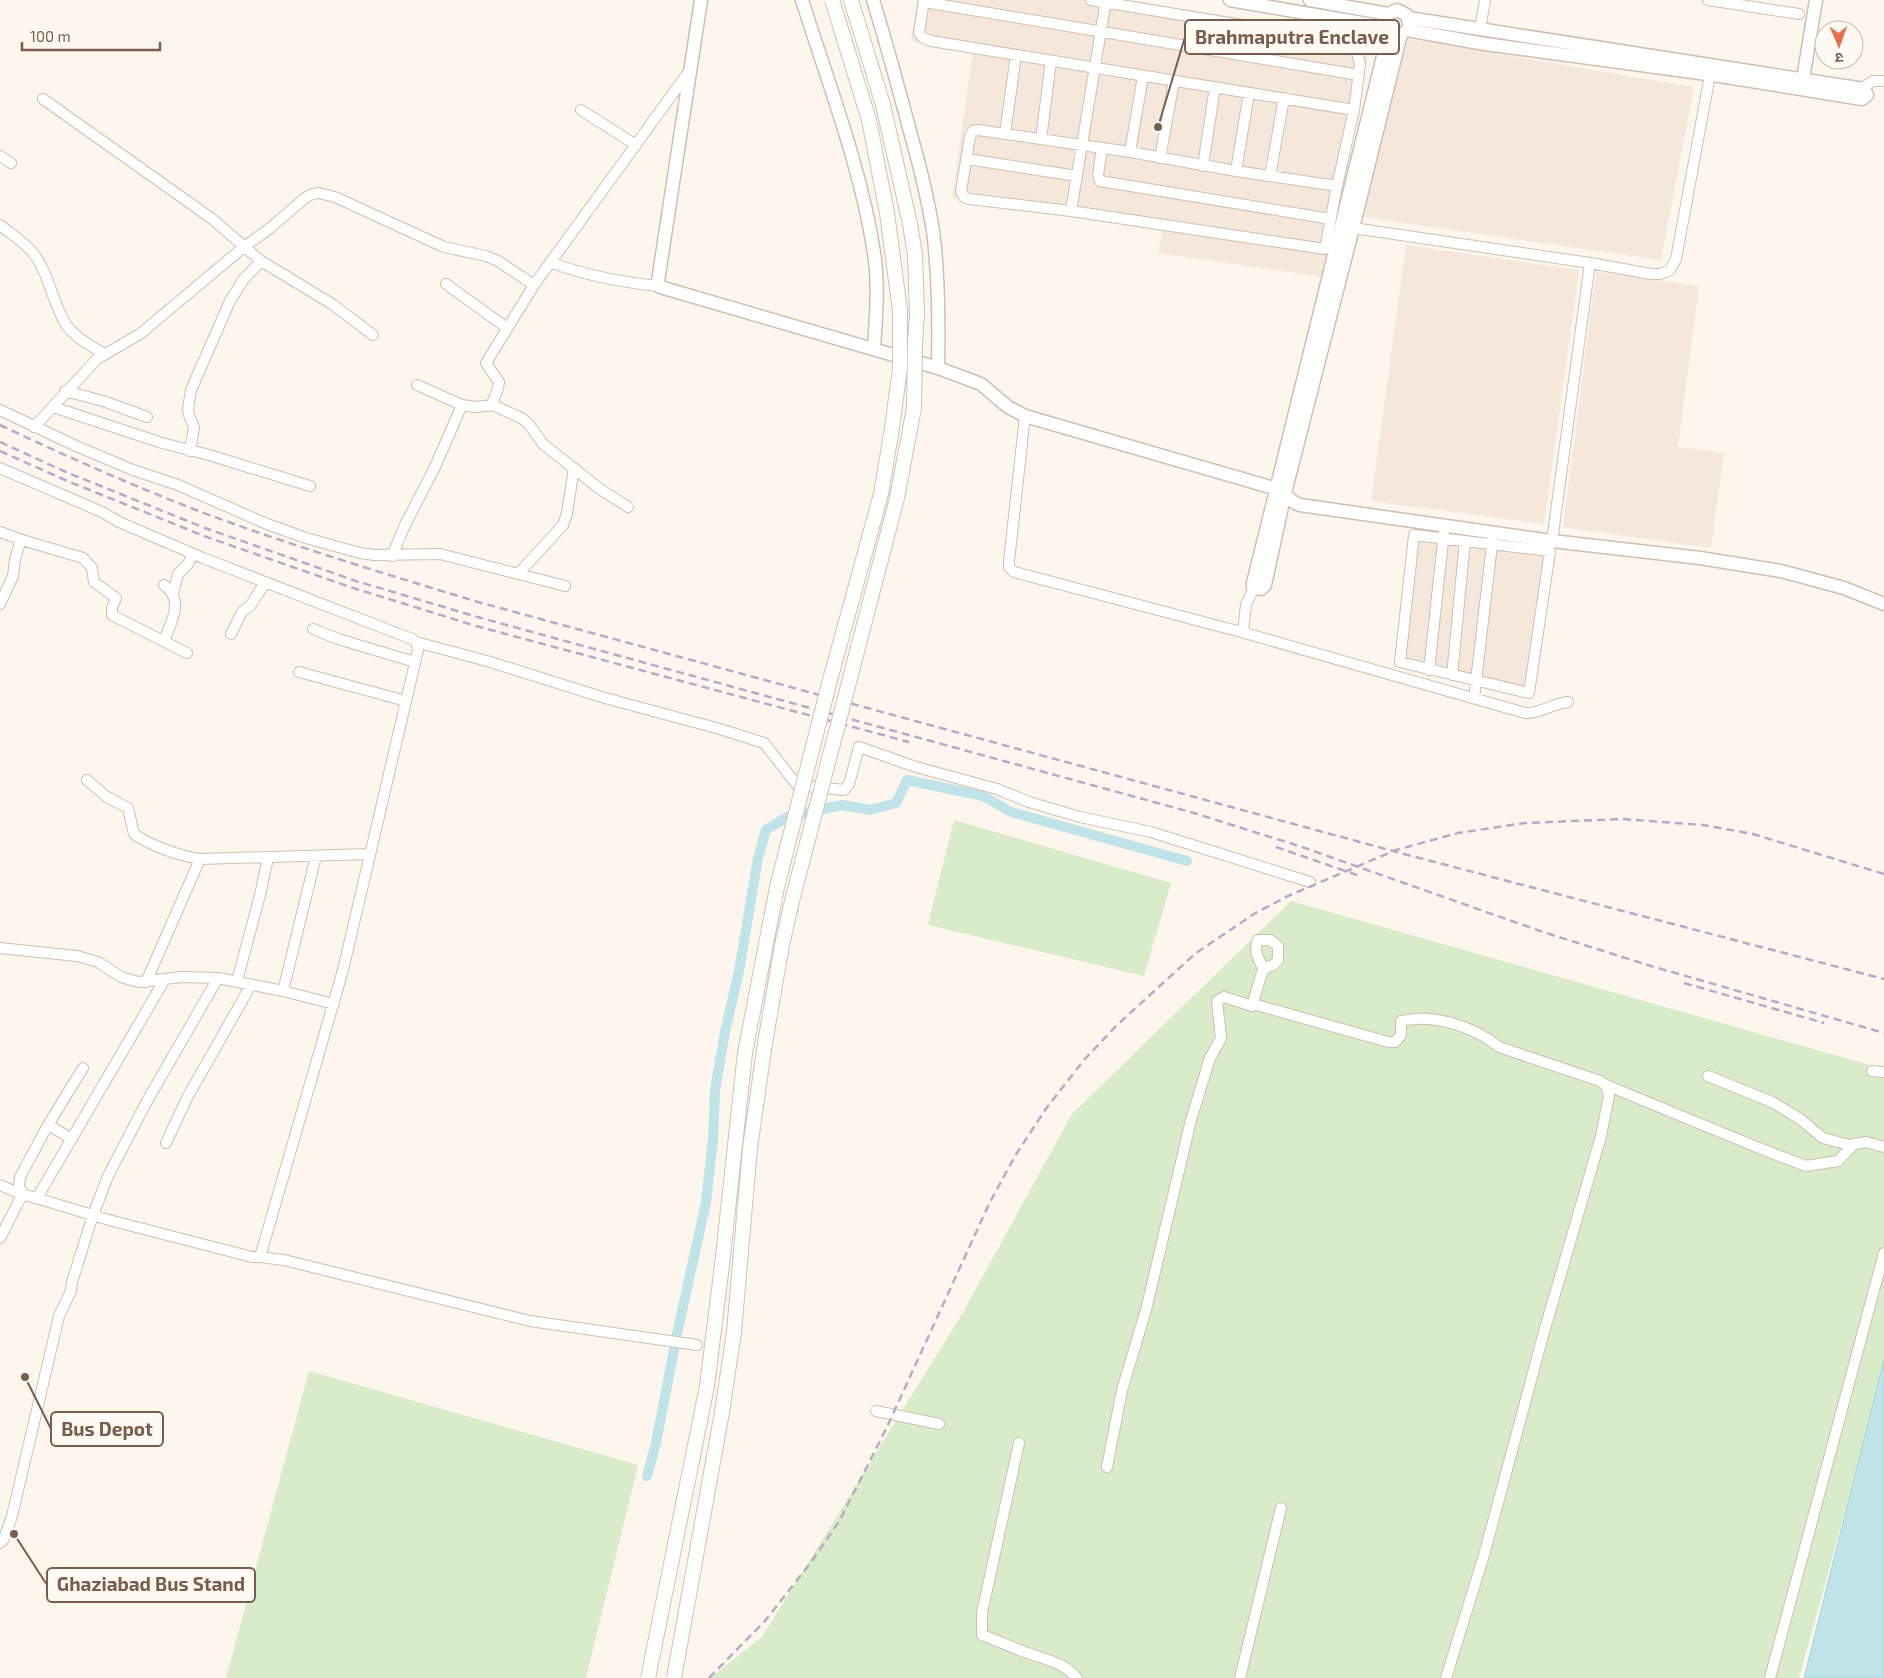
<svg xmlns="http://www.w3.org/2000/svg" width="1884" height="1678" font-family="'Exo 2','Noto Sans Devanagari',sans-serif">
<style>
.residential{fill:#f5e8da}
.green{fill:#d8ecc9}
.water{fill:#bfe3e8;stroke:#a5d3da}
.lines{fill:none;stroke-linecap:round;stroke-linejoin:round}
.canal{stroke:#bfe3e8;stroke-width:10}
.minor-casing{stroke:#d1beb0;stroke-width:12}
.tertiary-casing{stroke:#d1beb0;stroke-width:15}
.secondary-casing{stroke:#d6c0b0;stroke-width:16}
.minor{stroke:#fff;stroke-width:10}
.tertiary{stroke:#fff;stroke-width:12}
.secondary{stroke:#fff;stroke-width:14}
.rail{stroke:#b9a8c9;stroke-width:2.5;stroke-dasharray:8 5;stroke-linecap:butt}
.secondary-bridge-casing{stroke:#d6c0b0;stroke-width:16;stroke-linecap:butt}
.secondary-bridge{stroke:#fff;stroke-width:14}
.leader{fill:none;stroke:#7a5c4d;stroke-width:2}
.callout-dot{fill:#7a5c4d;stroke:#fffaf3;stroke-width:2}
.callout{fill:#fffaf3;stroke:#7a5c4d;stroke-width:2}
.callout-label{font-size:19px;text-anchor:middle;font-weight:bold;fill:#7a5c4d}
</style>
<rect width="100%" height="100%" fill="#fdf6ec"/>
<path class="residential" d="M917,0H1126L1360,37L1368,44V56L1323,277L1158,253L1163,228L952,198L973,50L911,41Z
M1405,38L1694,87L1661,260L1363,217Z
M1406,245L1579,270L1544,524L1371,501Z
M1596,272L1699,286L1678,447L1724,453L1711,548L1563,527Z
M1415,527L1549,546L1527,695L1398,658Z"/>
<path class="green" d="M954,820L1171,883L1144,976L928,925Z
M1291,901L1884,1069V1371L1799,1678H710L762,1637L962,1314L1072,1114Z
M309,1371L638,1465L586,1678H226Z"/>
<path class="water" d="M1884,1360V1678H1804Z"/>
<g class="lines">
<path class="canal" d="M677,1334L706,1202L713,1139L715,1090L725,1032L739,971L758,858L766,830L787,817L842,805L870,810L896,803L907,780L983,796L1011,812L1187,861
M647,1476L656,1443L674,1350"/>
<g class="minor-casing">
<path id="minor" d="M924,0L919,33L923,38L931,41L1354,110
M1091,0L1350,43L1356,49L1360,64L1354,110L1337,186L1236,171L1130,152L978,130L973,131L970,136L961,191L964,197L969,199L1071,211L1325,249L1337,186
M1708,0L1799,14
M924,2L1359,75
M1480,29L1485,0
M1861,89L1873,81H1884
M43,99L211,218L261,261L332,304L373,335
M581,110L636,145
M1005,134L1016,55
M1041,139L1051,61
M1102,148L1098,175L1100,181L1331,219
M1130,152L1143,76
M0,156L11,163
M1160,158L1174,81
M967,159L1077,176
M1203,166L1215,87
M1236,171L1249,93
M1270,176L1284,98
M1071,211L1106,0
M0,225C11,234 24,242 33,253C49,273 52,301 65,323C74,337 90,345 104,354
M1353,228L1590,263L1651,274H1660L1670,270L1676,259L1710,75
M550,262C586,276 620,282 658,286
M446,284L507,328
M417,385L462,405L475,407L494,405
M65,391L103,401L147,417
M53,407L162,443L209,455L310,486
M0,410L76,446L133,470L178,485L267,524L306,538L360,553L374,555L440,554L565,586
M1025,416L1009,561V567L1014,572L1245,633L1525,713C1541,714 1553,703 1568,702
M34,427L97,359L140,334L245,246L269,229L305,198L312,194L319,193L335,197L444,247L486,256L498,261L534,285
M190,451L194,427L189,415L188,409L191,390L230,301L243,280L261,261
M0,468L102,512L119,522L203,558L412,639L416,642L418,650L343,970L260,1257H252L109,1220L26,1195H23L20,1199L0,1238
M628,507L600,489L543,444L528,423L521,418L495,406L493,401L498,389L499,382L486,363L534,285L690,70
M0,532L22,540L83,558L92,568L94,582L116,598L112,608V615L187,653
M1414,535L1550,551L1529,693L1400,662Z
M1552,541L1590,263
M392,556L405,525L435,467L462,405
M518,574L563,525L567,513L574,468
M164,585C185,600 171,622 164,641
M173,594L178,574L188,564L193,554
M0,604L13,576L15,559L21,540
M313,629L338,639L415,662
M1243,632L1246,605L1254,588
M231,634L242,612L250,606L265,583
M416,642L487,661L605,698L720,729L764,743L797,785L844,790L849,784L859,747L916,767L997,789L1029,802L1080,817L1151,832L1310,882
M1429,670L1444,532
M299,672L406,701
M1452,675L1465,541
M1474,698L1493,536
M87,780L107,797L128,808L134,834C151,846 180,856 200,859L370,854
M0,948L77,956L98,962L121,977L138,982L181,977L218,978L283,991L334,1004
M237,981L260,895L268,858
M146,982L200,859
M283,991L316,856
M1253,1004L1388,1042H1395L1401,1035V1021C1433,1013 1475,1027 1499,1047L1600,1081L1606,1085L1609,1096L1601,1136L1544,1332L1484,1555L1446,1678
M1872,1071L1884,1072
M1708,1076L1772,1102L1800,1119L1823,1138L1849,1145L1866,1142L1884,1147
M1606,1085L1759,1148L1806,1166L1838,1161L1853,1145
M48,1125L72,1139
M166,1143L187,1098L251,985
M0,1185L23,1195
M23,1195L19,1186L20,1177L48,1125L83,1068
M37,1198L165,979
M260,1257L284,1260L530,1321L697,1345
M876,1411L939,1424
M1019,1443L982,1613V1635C996,1640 1009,1646 1022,1651C1043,1659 1062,1661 1077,1678
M1107,1467L1122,1390L1146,1310L1191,1120L1210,1058L1221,1038L1217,1001L1224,997L1252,1006L1263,969C1259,958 1253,952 1258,940H1270L1278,946V960L1273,965L1263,969
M0,1543L4,1539L12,1516L59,1316L71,1291L72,1282L93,1215L108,1176L147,1101L218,978
M1240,1678L1281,1508
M1770,1678L1884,1253"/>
</g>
<g class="tertiary-casing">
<path id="tertiary" d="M701,0L658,281L660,287L938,368L981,384L1008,407L1025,416L1277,489C1286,494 1290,502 1300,505L1552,541L1700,558L1781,571L1844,588L1884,604
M802,0C828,83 861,167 874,253C879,284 876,317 874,348
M873,0C887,45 899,90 911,135C920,167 928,199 933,231C939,277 939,322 938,368
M1230,0L1385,27L1389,32L1395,35
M1310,0L1388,14
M1385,27V20L1388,14L1397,10L1407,15L1409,24
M1407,30L1485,44L1707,74L1862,99L1867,95L1864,89L1851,87L1409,18
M1389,32L1253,583V587L1261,589L1265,585L1285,493L1353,228L1401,34
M1803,79L1816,0"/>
</g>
<g class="secondary-casing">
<path id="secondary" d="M851,0L883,105L910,224L915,255L917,315L915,342"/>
</g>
<use href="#minor" class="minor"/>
<use href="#tertiary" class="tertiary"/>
<use href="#secondary" class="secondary"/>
<path class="rail" d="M0,425C70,458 140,489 212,516C299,548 389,575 478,602L1404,854L1884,979
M0,442L66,472L205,528L356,581L481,618L1194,813L1302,847L1543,932L1651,966L1884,1033
M0,451L65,480L204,536L350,587L476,626L909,742
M1276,847L1357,875
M1684,983L1824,1023
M709,1678L765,1621L812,1561L840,1520L887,1427L989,1204L1015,1156L1045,1110L1084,1060L1117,1025L1196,953L1257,912L1288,896L1396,850L1458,833L1525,823L1622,819L1703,825L1753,834L1884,874"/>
<g class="secondary-bridge-casing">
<path id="secondary-bridge" d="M648,1678L707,1386L722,1265L745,1053L777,887L830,680L881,494L892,428L900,368V311L887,213L869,120L832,0
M674,1678L722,1412L734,1332L750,1148L765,1043L782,945L793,897L897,498L914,408L915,342"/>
</g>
<use href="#secondary-bridge" class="secondary-bridge"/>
</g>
<path class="leader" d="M1158 127L1185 37M25 1377L51 1429M14 1534L47 1585"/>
<g class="callout-dot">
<circle cx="1158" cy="127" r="5"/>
<circle cx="25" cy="1377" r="5"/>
<circle cx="14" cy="1534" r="5"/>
</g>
<g class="callout">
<rect x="1185" y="20" width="214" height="34" rx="5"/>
<rect x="51" y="1412" width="112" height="34" rx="5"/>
<rect x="47" y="1568" width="208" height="34" rx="5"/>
</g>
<g class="callout-label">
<text x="1292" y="44">Brahmaputra Enclave</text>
<text x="107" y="1436">Bus Depot</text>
<text x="151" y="1591">Ghaziabad Bus Stand</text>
</g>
<g transform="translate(1839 45) rotate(178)"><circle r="24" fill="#fffaf3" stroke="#cabbb1"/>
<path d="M0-4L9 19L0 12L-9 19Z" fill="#e76f51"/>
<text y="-8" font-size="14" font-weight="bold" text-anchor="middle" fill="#7a5c4d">उ</text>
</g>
<path d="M22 42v8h138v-8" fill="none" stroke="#7a5c4d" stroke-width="2.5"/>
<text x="30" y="42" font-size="15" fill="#7a5c4d" stroke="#fffaf3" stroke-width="4" paint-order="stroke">100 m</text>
</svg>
